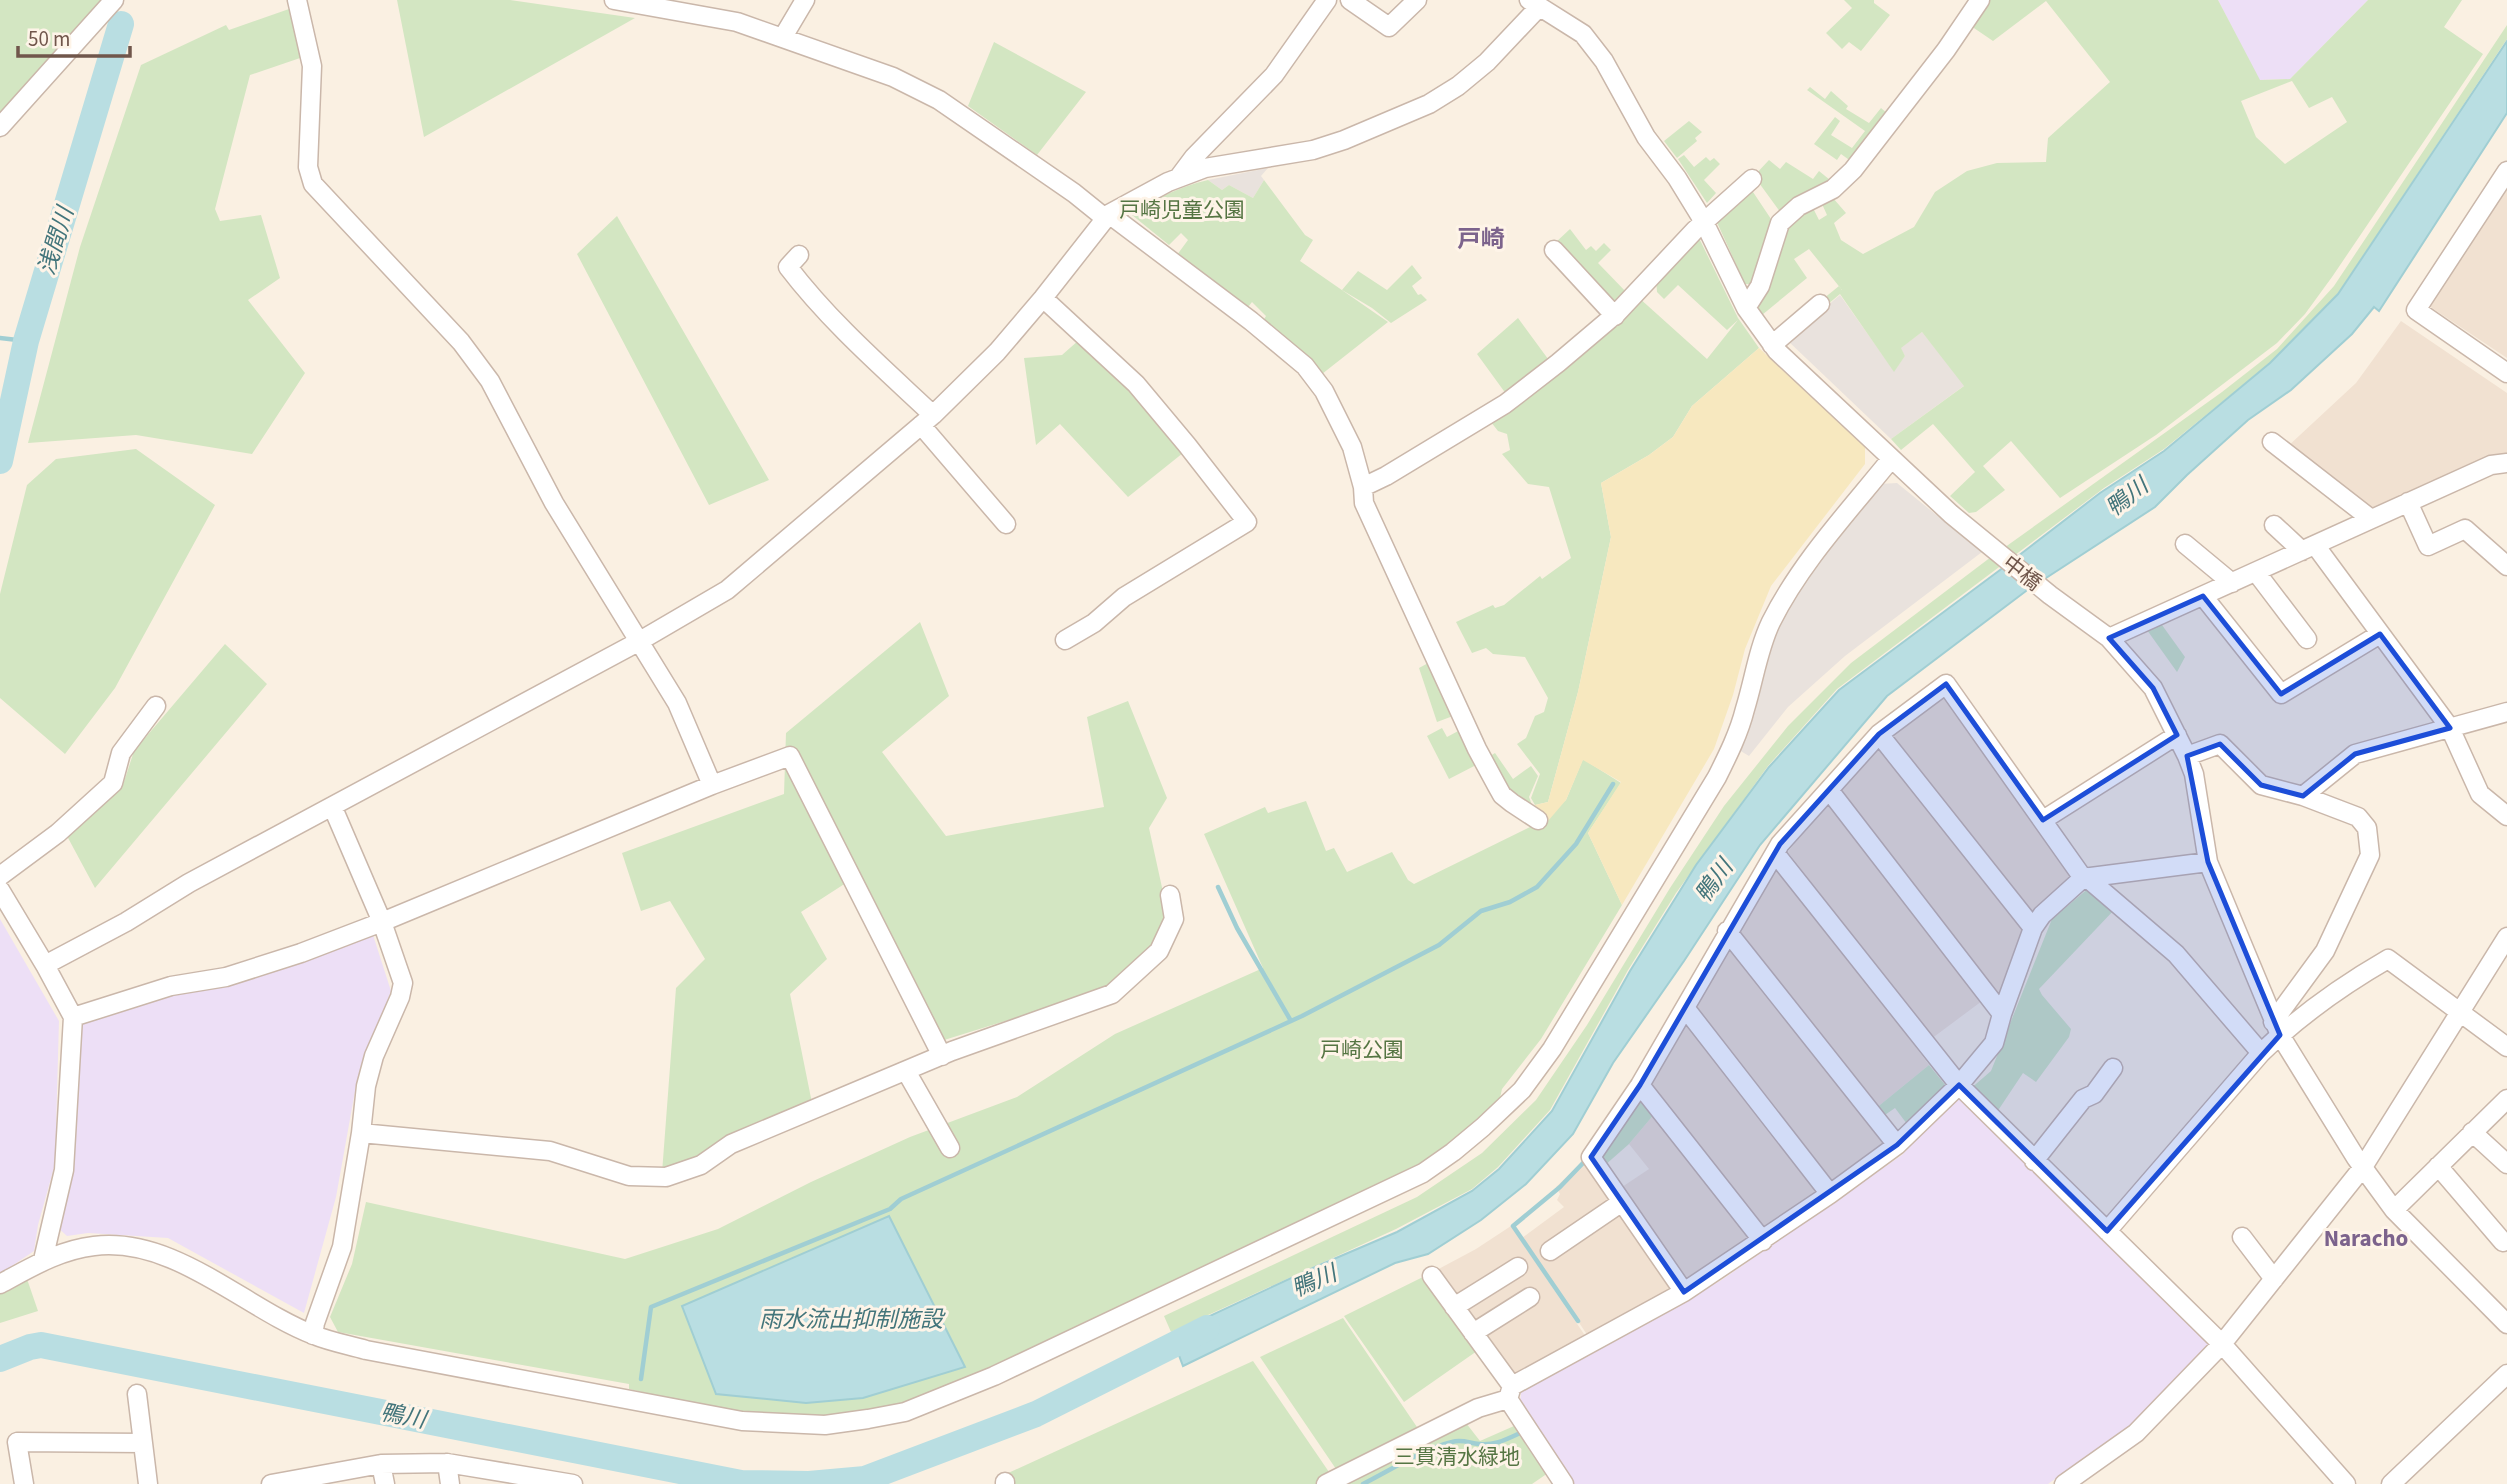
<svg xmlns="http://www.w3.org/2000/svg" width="2507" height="1484" font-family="'Source Sans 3','Noto Sans JP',sans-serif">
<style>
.residential{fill:#f1e1d1}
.industrial{fill:#e9e2dd}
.education{fill:#eddff6}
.green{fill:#d3e6c2;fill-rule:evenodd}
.sand{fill:#f7e8bf}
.water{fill:#b9dee2;stroke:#a0ced3;stroke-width:2}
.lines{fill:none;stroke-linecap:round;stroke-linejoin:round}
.stream{stroke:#a0ced3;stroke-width:4.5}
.river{stroke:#b9dee2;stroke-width:26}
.minor-casing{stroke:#cab7aa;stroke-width:21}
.minor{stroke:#fff;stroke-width:18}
.marked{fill:#1d4ed8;fill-opacity:0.2;stroke:#1d4ed8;stroke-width:5;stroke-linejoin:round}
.labels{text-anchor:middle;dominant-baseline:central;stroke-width:6;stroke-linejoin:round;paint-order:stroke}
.park-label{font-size:21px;fill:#557543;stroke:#fef4e8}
.street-label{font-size:21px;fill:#70564b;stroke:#fef4e8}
.water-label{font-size:23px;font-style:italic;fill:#43757b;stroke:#fef4e8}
.neighbourhood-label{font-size:23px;font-weight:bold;fill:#7c638c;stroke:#fef4e8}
.quarter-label{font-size:24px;font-weight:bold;fill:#7c638c;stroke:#fef4e8}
</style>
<rect width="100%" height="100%" fill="#faf0e2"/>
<path class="residential" d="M2507,187V358L2429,306Z
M2401,321L2507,393V457L2371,512L2286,448L2356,383Z
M1946,693L2076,878L2033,920L1890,739L1899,727Z
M1879,746L2027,930L2000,1002L1836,790Z
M1827,801L1982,1001L1931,1039L1788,852Z
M1775,870L1784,872L1929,1065L1875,1109L1736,935Z
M1730,950L1750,965L1887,1140L1833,1182L1694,1009Z
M1683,1025H1691L1820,1190L1765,1230L1647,1084Z
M1656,1112L1754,1238L1686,1282L1619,1189L1649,1169L1629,1144Z
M1585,1159L1669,1284L1667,1292L1588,1336L1522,1238L1564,1207L1557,1200L1560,1194L1556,1187Z
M1511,1226L1586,1337L1514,1379L1433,1272L1476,1249Z"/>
<path class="industrial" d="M1268,168L1261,176L1264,180L1253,198L1229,185L1222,190L1208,180Z
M1840,295L1894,371L1905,356L1900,348L1922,332L1965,385L1891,439L1787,340Z
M1897,483L1982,552L1845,656L1788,707L1749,756L1739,750L1754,709L1765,662L1781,619L1794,594L1879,484Z"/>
<path class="education" d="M2218,0H2368L2290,79L2259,80Z
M0,919L59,1021L55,1164L38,1225L34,1251L0,1274Z
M373,935L391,991L357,1080L336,1197L304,1313L168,1238L88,1233L67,1236L56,1226L80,1020L172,992L222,984Z
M1955,1099H1963L2206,1335L2209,1345L2135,1422L2048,1484H1574L1520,1403L1521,1392L1720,1281L1902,1155Z"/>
<path class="green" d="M0,0H106L0,119Z
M397,0H510L635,18L424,137Z
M1844,0H1874V3L1890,15L1861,51L1849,42L1842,49L1826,33L1852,8Z
M1988,0H2218L2260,80L2290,79L2368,0H2462L2444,27L2483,54L2332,277L2305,314L2277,343L2156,435L2060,498L2011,441L1983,466L2005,490L1976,512L1969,513L1950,496L1975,472L1933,424L1901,450L1891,439L1964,386L1922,332L1901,348L1905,356L1894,372L1840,294L1827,305L1823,299L1839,286L1842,290L1809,249L1794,259L1807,278L1762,315L1757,306L1778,263L1783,239L1791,223L1813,208L1819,220L1827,215L1822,204L1833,198L1846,213L1834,223L1841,240L1863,254L1914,227L1935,192L1967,171L1997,163L2046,162L2048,138L2110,82L2046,1L1993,41L1971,26ZM2292,81L2309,108L2332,97L2347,122L2285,164L2256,137L2241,101Z
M289,9L303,57L250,75L215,209L220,221L261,215L280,278L248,300L305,373L252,454L136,435L28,443L80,247L141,65L226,25L229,30Z
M2507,25V39L2341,289L2328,305L2270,363L2164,449L2104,488L1837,689L1768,766L1676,893L1628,970L1550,1110L1498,1167L1472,1189L1396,1229L1171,1332L1164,1316L1417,1197L1482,1153L1536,1100L1587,1025L1670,888L1724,806L1788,726L1851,663L1987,560L2222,392L2277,349L2334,286Z
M994,42L1086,92L1037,155L968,106Z
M1810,87L1825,99L1831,91L1848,106L1846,109L1869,123L1881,108L1888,114L1852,162L1841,154L1837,160L1814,144L1835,117L1840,121L1831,135L1852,148L1865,131L1807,90Z
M1689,121L1702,132L1695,138L1697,141L1677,158L1664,141Z
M1684,155L1694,167L1706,157L1710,161L1714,158L1720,164L1704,180L1716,193L1707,203L1678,159Z
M1769,160L1780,169L1786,162L1813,179L1819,171L1830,180L1781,213L1754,176Z
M1208,180L1222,190L1229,185L1253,198L1264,180L1305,235L1313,240L1300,261L1388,322L1322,374L1300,349L1263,321L1266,316L1252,302L1245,311L1174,259L1188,240L1181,233L1169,245L1132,215C1156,198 1179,187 1208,180Z
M1749,186L1773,222L1753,284H1745L1715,218Z
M617,216L769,480L709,505L577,254Z
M1570,229L1586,250L1591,246L1596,251L1604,243L1611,250L1598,263L1629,295L1616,308L1554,244Z
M1698,236L1738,318L1759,348L1692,406L1673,437L1649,455L1601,483L1611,537L1578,692L1548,802L1535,805L1531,798L1540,774L1517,744L1526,738L1535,716L1544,712L1548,698L1525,657L1493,654L1486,648L1472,653L1456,622L1493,605L1495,608L1504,605L1540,576L1542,579L1571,558L1549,487L1528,484L1502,454L1510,450L1507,434L1498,431L1487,417L1638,297L1707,359L1738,320L1727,330L1678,285L1664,299L1657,292L1656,278Z
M1412,265L1422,278L1412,286L1418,295L1421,294L1427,300L1391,323L1372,308L1342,290L1358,271L1387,290Z
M1518,318L1551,363L1509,398L1477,354Z
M1079,340L1133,388L1183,453L1128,497L1060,424L1036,445L1024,358L1062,355Z
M136,449L215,505L115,688L65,754L0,698V594L27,485L56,459Z
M920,622L949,696L882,752L946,836L1104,807L1087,717L1128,701L1167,798L1149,828L1168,915L1155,945L1111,988L941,1041L849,881L801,912L827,959L790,994L812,1103L697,1159L662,1173L676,988L705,959L670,901L641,911L622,853L784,794L786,733Z
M2162,625L2185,657L2177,672L2147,630Z
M225,644L267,684L95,888L67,836L122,788L134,751Z
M1432,661L1453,716L1437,722L1419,668Z
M1442,728L1447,737L1462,729L1480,763L1449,779L1427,736Z
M1495,753L1513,779L1531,766L1538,776L1529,797L1532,805L1510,795L1487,758Z
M1583,759L1621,783L1588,833L1622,905L1541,1039L1502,1089L1499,1102L1473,1127L1416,1168L1091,1323L919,1401L857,1414L807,1418L766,1416L727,1411L629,1389V1384L338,1332L330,1317L352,1264L366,1202L625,1259L718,1229L811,1182L910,1137L1017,1097L1115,1034L1263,968L1204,834L1265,807L1268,813L1306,801L1326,851L1334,848L1347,872L1392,852L1408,880L1414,884L1536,824L1566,800Z
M2090,887L2115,909L2039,989L2042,995L2071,1029L2069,1037L2036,1082L2023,1073L1995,1115L1969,1090L1991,1071L2052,919Z
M1929,1065L1946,1086L1907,1124L1895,1108L1882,1117L1875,1109Z
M1642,1094L1656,1112L1629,1144L1604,1166L1600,1152Z
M1425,1276L1477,1351L1404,1402L1344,1316Z
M27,1279L38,1311L0,1323V1294Z
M1343,1318L1419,1430L1340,1470L1336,1469L1260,1357Z
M1253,1361L1329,1472L1326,1479L1317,1484H1009L1006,1474Z
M1466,1423L1480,1441L1514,1426L1548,1473L1532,1484H1347Z"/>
<path class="sand" d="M1759,348L1865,447V464L1771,586L1745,649L1733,695L1714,749L1622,905L1588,833L1621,782L1583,760L1566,800L1548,821L1535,812V805L1548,802L1578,692L1611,537L1601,483L1649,455L1673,437L1692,406Z"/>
<path class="water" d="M2507,41V113L2379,311L2374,307L2352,334L2291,390L2248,420L2187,475L2155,507L2026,591L1887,696L1760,845L1684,961L1613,1063L1573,1134L1526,1184L1481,1220L1428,1254L1395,1263L1183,1366L1171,1334L1315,1267L1397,1232L1472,1191L1499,1169L1552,1111L1630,971L1696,865L1769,767L1839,690L2000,570L2100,493L2164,451L2270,363L2338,294Z
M889,1216L965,1367L863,1398L806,1403L716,1394L682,1306Z"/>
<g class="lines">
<path class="stream" d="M0,338L26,341
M1218,887L1237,928L1291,1021
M1578,1321L1513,1226L1560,1187L1584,1162
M641,1379L651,1307L890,1209L901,1199L1302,1016L1439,945L1481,911L1510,902L1537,887L1576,844L1613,784
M1363,1484C1391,1470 1423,1449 1452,1442C1462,1439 1469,1443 1479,1444C1494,1446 1507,1439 1520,1433"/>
<path class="river" d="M0,461L26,341L121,24
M0,1359L30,1347L41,1345L741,1483L809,1484
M809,1484L865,1479L1036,1414L1207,1328"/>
<g class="minor-casing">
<path id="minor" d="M614,0L737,22L893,77L939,100L1074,193L1105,218
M1350,0L1389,27L1417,0
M1529,0L1583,34L1604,61L1646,137L1677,178L1704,222L1746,308L1777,351L1951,514L2050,595L2109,638L2153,688L2187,756L2194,774L2208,862L2280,1035L2356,1158L2394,1210L2507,1324
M783,37L805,0
M0,127L114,0
M2507,171L2416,310L2507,373
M1179,177L1194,157L1274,75L1327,0
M1109,214L1251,321L1305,366L1324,391L1352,447L1363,487L1364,503L1477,749L1497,786L1502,795L1512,803L1538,820
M1554,250L1615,316
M799,255L788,267C830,322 883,368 933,415
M1043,298L1136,384L1187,445L1247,522L1124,597L1094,623L1065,640
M1746,308L1760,286L1780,223L1799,206L1833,189L1853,170L1946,50L1980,0
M1772,345L1820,304
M921,425L1006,524
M2272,442L2371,519
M1363,487L1386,476L1505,404L1558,363L1617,313L1695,230L1752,179
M2408,502L2428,546L2465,529L2507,566
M2274,525L2302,551
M2185,544L2232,583
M2315,545L2450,728L2480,794L2507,816
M2256,572L2307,639
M2203,596L2281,694L2380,634
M2109,638L2491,465L2507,463
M1879,734L2033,928
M2187,756L2220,744L2261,785L2303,796L2358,817L2367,828L2370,855L2325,951L2273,1022
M712,785L790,756L942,1056
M1829,790L2002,1014
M2303,796L2355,754L2507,712
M2043,820L2177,735
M1775,853L1959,1085L2222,1344L2346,1484
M0,876L58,833L113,783L121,753L156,706
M2086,877L2176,954L2261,1053
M0,890L45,965
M1727,931L1897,1145
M1686,1009L1830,1194
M73,1017L171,986L226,977L301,953L382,922L712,785L677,703L554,503L490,381L461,342L313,184L308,167L312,66L297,0
M906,1071L950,1148
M1640,1085L1763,1241
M2472,1132L2507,1164
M361,1133L550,1151L629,1176L666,1177L701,1165L731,1144L952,1051L1112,994L1159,951L1174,919L1170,895
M2034,1161L2083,1099L2094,1094L2113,1068
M2438,1166L2503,1242
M2394,1210L2507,1099
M2107,1231L2261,1053C2298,1017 2343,985 2388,959L2507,1047
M2242,1237L2274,1279
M1550,1251L1622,1202
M43,1260L64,1170L73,1017L45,965L126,922L189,883L638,642L727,590L933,415L997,352L1043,298L1109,214L1168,182L1205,168L1313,150L1344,140L1429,104L1458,86L1487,62L1539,7
M1432,1276L1512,1386
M0,1284C30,1268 59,1250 94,1246C174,1236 244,1308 314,1335C331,1342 349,1345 366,1350L742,1421L825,1425L868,1419L905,1412L994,1376L1423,1173L1453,1152L1483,1127L1522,1090L1552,1049L1717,777C1728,755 1739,733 1745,709C1754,680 1758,649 1771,622C1801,562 1849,511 1891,459
M1684,1292L1591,1157L1640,1085L1780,844L1879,734L1946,684L2083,878
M1454,1307L1518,1267
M1473,1333L1530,1297
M313,1335L315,1323L342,1247L361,1133L366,1086L374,1056L400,997L403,983L382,922L333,808
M137,1394L148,1484
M447,1463L450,1484
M381,1464L385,1484
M24,1484L17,1442L143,1443
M271,1484L381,1464L447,1463L573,1484
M1005,1484V1482
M1326,1484L1478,1408L1508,1399
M1564,1484L1508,1399L1512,1386L1684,1292L1830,1194L1897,1145L1959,1085L1994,1043L2002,1014L2033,928L2042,915L2083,878L2208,862
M2064,1484L2136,1433L2222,1344L2363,1167L2507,937
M2391,1484L2507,1374"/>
</g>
<use href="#minor" class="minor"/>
</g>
<path class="marked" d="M2203,596L2281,694L2380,634L2450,728L2355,754L2303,796L2261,785L2220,744L2187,756L2208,862L2280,1035L2107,1231L1959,1085L1897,1145L1684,1292L1591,1157L1640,1085L1780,844L1879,734L1946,684L2043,820L2177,735L2153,688L2109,638Z"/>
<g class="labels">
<g class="park-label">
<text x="1182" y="210">戸崎児童公園</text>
<text x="1362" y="1050">戸崎公園</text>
<text x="1457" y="1457">三貫清水緑地</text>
</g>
<g class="street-label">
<text transform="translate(2022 573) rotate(38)">中橋</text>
</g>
<g class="water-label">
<text transform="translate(56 241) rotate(-73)">浅間川</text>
<text transform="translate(2127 497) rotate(-38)">鴨川</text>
<text transform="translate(1714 881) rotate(-54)">鴨川</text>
<text transform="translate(1314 1281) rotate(-23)">鴨川</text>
<text x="851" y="1319">雨水流出抑制施設</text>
<text transform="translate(403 1416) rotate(11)">鴨川</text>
</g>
<g class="neighbourhood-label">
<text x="2366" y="1238">Naracho</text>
</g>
<g class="quarter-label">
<text x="1481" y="239">戸崎</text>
</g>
</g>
<path d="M18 46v10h112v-10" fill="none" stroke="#70564b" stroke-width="3.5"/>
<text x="28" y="46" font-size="21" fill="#70564b" stroke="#fef4e8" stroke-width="5" paint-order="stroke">50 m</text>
</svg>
